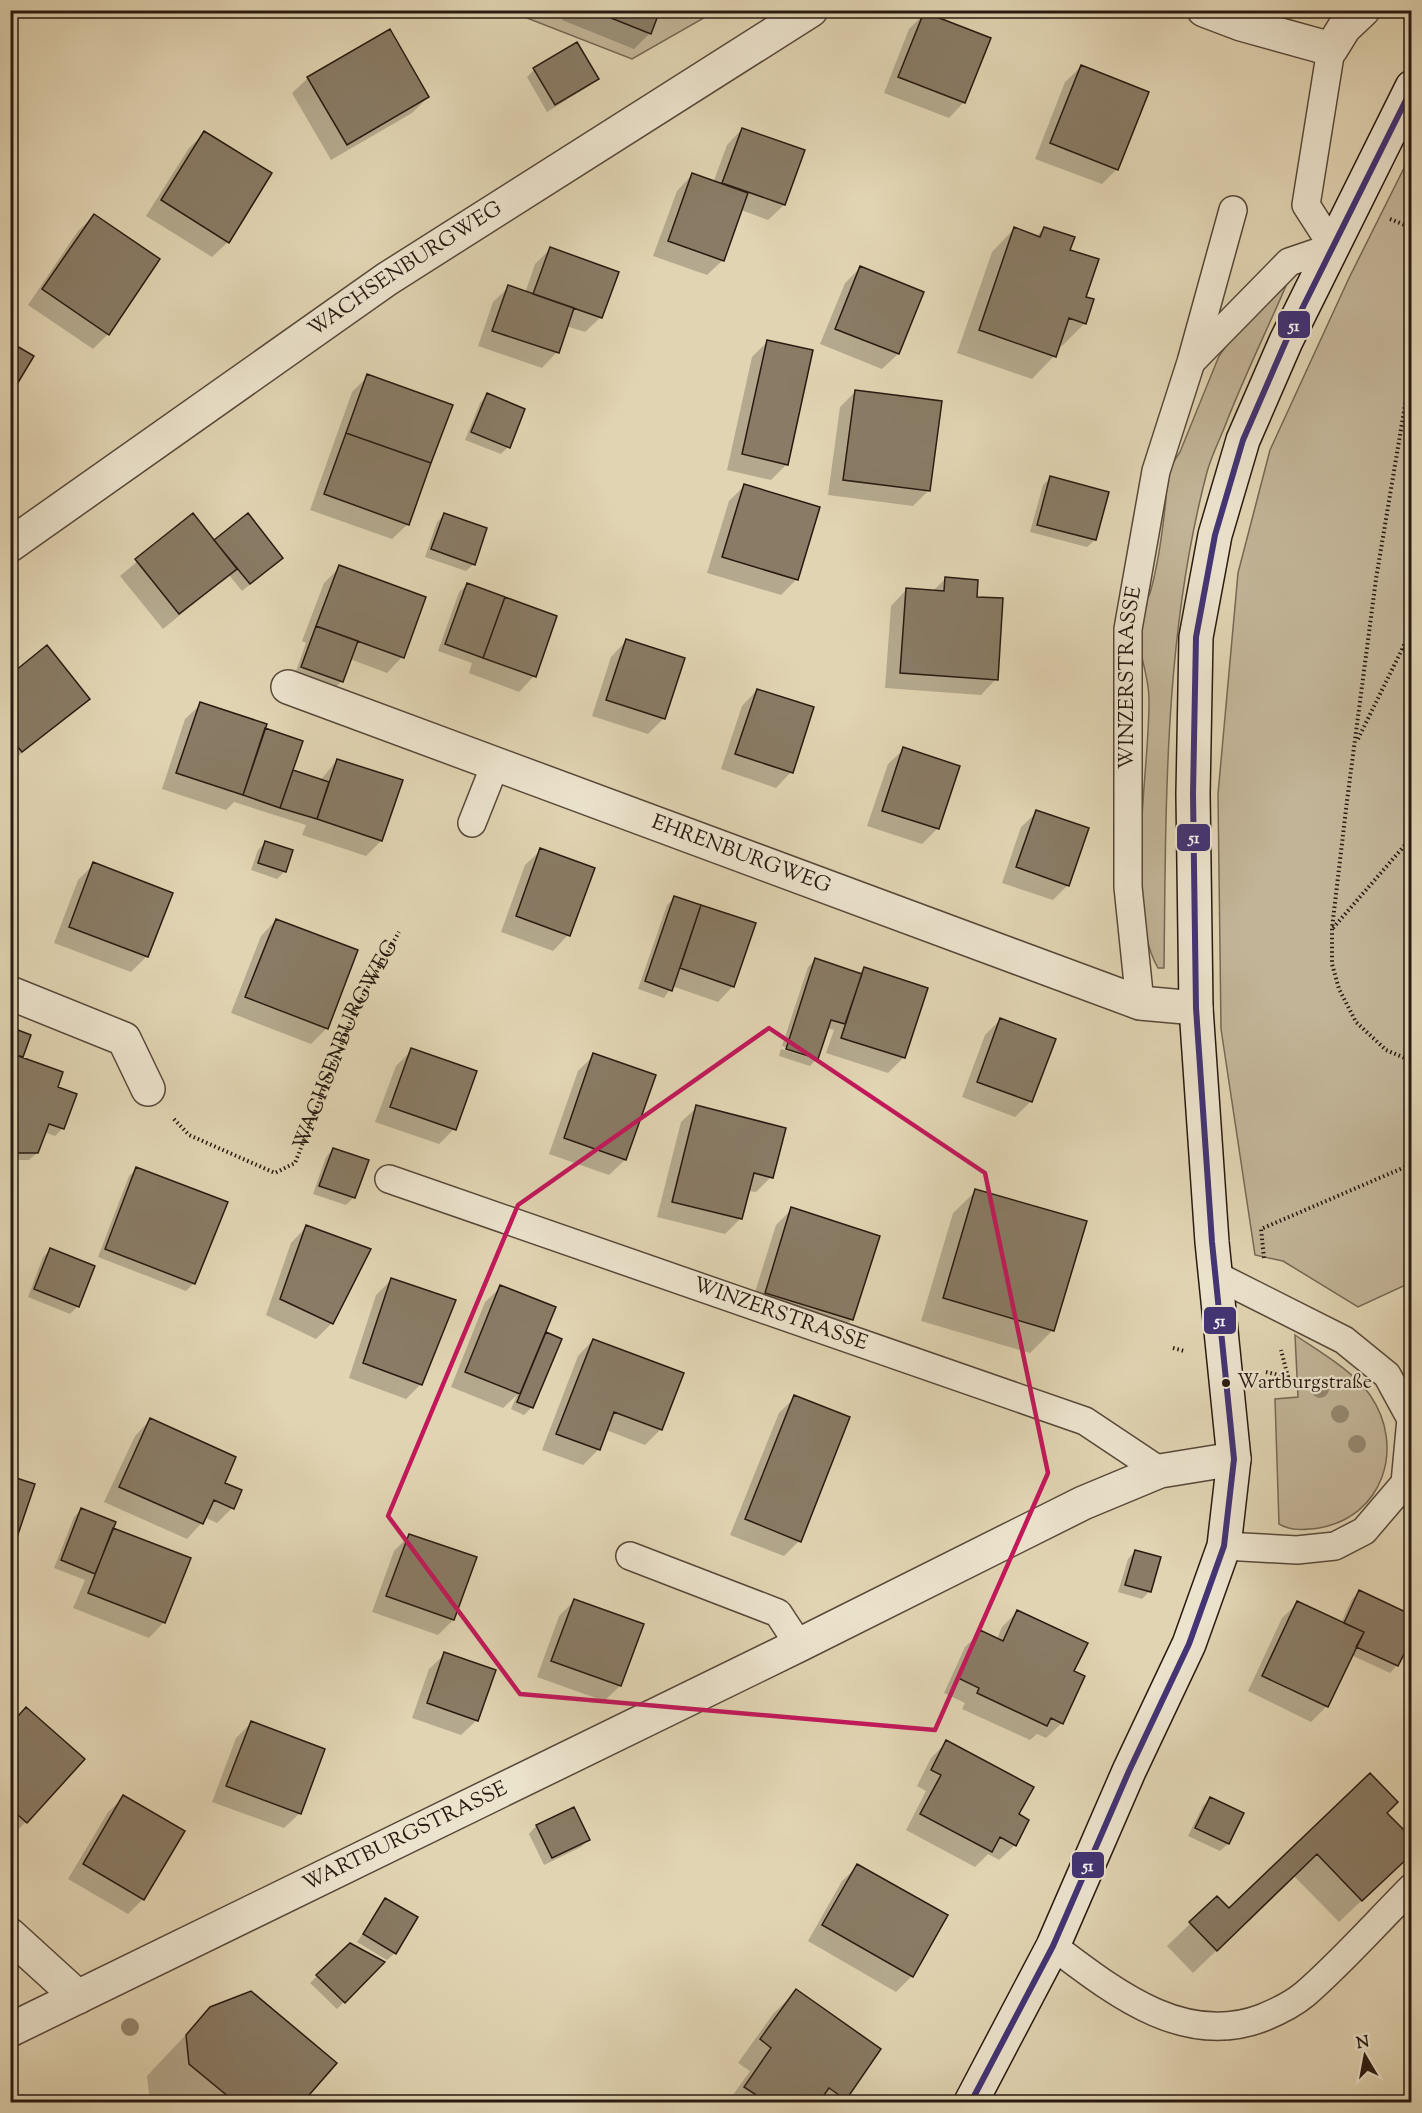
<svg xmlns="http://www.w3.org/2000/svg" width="1422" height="2113" font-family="'Sorts Mill Goudy',serif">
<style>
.green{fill:#c2b497;stroke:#766754;stroke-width:1.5}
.shadow{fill:#0003}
.building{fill:#897b65;stroke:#291a11;stroke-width:1.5}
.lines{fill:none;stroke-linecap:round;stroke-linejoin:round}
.lane-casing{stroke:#574839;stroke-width:30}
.street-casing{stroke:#574839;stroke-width:36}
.secondary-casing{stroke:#291a11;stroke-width:36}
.path{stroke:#291a11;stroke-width:4;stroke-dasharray:1.5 3;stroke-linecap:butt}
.lane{stroke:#ece3cd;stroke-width:27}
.street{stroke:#ece3cd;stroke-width:33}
.secondary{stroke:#ece3cd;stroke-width:33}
.bus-1-casing{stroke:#ece3cd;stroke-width:10}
.bus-1{stroke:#423475;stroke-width:6}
.tree{fill:#95876f}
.marked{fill:none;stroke:#c2185b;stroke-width:4.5;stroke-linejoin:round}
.bus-dot{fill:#291a11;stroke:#ece3cd;stroke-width:2}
.labels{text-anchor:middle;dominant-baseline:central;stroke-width:4.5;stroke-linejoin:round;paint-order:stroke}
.bus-label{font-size:20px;fill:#291a11;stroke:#ece3cd;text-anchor:start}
.street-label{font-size:21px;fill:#291a11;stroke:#ece3cd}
.line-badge{stroke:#ece3cd;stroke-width:2}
.badge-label{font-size:16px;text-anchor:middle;font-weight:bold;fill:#fff}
</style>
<rect width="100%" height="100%" fill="#e1d4b2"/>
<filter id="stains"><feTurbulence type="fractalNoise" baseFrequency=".00333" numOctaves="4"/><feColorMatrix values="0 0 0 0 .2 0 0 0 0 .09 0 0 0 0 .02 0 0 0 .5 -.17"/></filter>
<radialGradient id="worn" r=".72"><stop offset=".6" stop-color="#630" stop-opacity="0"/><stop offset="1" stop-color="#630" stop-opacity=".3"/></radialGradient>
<path class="green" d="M509,11H716L632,59Z
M1411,154L1412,1282L1358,1307L1283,1261L1255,1255L1221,1029L1218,794L1238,573L1270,450L1349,278Z
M1292,272C1270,324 1245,374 1225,426C1219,441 1211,457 1207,472C1164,635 1166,802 1164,968H1158C1123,907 1150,771 1149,699C1149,671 1134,646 1140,618C1141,609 1147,601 1150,593C1158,566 1162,535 1165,508C1168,482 1163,476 1180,452L1219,356L1241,325Z
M1295,1335C1320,1352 1352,1370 1370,1395C1406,1447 1383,1517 1319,1528C1305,1530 1291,1531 1279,1524L1275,1399L1298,1397Z"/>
<path class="shadow" d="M566,10H659L650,33L634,49L562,20Z
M924,14L964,102L949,118L884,93L909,29Z
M1081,67L1117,169L1102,184L1035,159L1065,82Z
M534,70L597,79L589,86L547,112L527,77Z
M308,78L428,97L412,113L331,160L292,93Z
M742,129L803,151L784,205L768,220L741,210L723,260L707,275L653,256L677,191L692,175L713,183L727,145Z
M205,133L228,242L212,257L146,216L189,148Z
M94,216L108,334L93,349L28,305L78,231Z
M1044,228L1068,251L1084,298L1085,323L1062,346L1058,345L1054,356L1032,379L957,353L992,252L1014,229L1036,237Z
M550,249L601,317L585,332L566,326L557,352L542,368L478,346L493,302L509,287L525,293L535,264Z
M860,268L922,292L898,354L882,369L820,344L845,283Z
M767,342L787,464L771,480L727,470L752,357Z
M368,376L408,524L392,539L310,510L352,392Z
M855,392L929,490L913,506L828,495L840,407Z
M487,395L508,447L501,454L465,440L480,403Z
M1050,478L1095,540L1087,547L1030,532L1043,485Z
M744,486L797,579L781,595L707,573L729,501Z
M193,515L214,542L274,565L242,591L229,575L163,629L120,576Z
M444,515L474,564L466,571L425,557L437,522Z
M340,567L402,657L387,673L350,659L342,681L334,689L295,674L306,643L302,641L324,583Z
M945,579L975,598L996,679L981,695L885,688L891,606L906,590L932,592Z
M467,585L534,676L519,692L469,673L472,663L438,651L459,592Z
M626,641L664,718L648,734L592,716L611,657Z
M10,677L88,698L10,763Z
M757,690L791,772L776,788L721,769L742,706Z
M201,704L262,734L291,771L320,781L337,760L381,841L366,856L302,835L306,825L234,802L226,810L162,789L185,719Z
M904,749L958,767L937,829L922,844L867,826L888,764Z
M1037,812L1068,885L1053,900L1002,883L1021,827Z
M266,842L291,851L284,872L277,879L251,870L258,850Z
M541,850L568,935L553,951L501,932L525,865Z
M94,864L147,956L131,972L54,943L78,880Z
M674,898L754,924L733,986L718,1002L672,986L664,998L638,989L667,905Z
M276,920L357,951L326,1029L311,1044L231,1013L261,936Z
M815,960L859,974L864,969L904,1057L888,1073L826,1053L834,1030L827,1028L817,1058L810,1066L779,1056L781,1049L815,1059V1056L782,1046L808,967Z
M1001,1019L1031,1101L1015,1117L962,1097L985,1035Z
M10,1029L29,1036L21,1058L63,1128L55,1136L44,1132L37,1153L29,1160H10Z
M412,1050L454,1129L439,1144L375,1122L396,1066Z
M594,1055L654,1076L625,1160L609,1175L549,1154L578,1071Z
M697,1107L771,1177L756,1192L748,1191L741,1218L725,1234L657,1217L681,1122Z
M333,1149L367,1161L353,1198L346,1205L313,1194L326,1157Z
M137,1169L194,1283L186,1291L98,1257L129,1176Z
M976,1191L1053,1330L1030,1353L921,1321L953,1213Z
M792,1209L852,1319L836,1335L750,1308L776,1225Z
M306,1227L332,1323L316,1339L266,1315L291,1243Z
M50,1250L78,1306L70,1314L28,1297L43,1257Z
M391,1280L421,1384L406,1399L349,1378L376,1295Z
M501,1287L541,1339L547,1334L532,1407L524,1415L511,1409L517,1395L503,1408L451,1387L485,1302Z
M593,1340L661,1429L645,1445L606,1430L598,1450L583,1465L542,1450L578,1356Z
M795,1397L799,1541L784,1556L730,1535L779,1413Z
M150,1420L223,1483L232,1508L217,1523L206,1518L187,1539L104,1502L135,1436Z
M81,1510L111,1529L164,1622L149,1638L73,1608L85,1580L54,1568L74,1517Z
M409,1536L453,1620L438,1635L372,1612L394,1551Z
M1135,1551L1150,1591L1142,1599L1118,1592L1128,1559Z
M1359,1592L1397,1665L1390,1673L1351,1655L1327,1706L1311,1722L1248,1691L1282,1618L1298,1603L1341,1623L1352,1599Z
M575,1600L620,1686L604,1701L537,1677L559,1616Z
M1018,1611L1072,1672L1062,1723L1046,1738L1037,1734L1030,1740L962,1709L965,1703L944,1693L965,1647L981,1632L997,1639L1002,1627Z
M445,1654L477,1720L461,1735L412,1718L429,1669Z
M251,1723L300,1813L284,1828L212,1802L236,1738Z
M10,1725L26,1822L10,1837Z
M947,1742L1017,1814L1015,1845L999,1860L988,1854L975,1867L906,1830L926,1791L917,1786L931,1758Z
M1370,1776L1385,1813L1395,1869L1339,1922L1294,1876L1193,1973L1167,1946L1217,1898L1229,1910Z
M124,1797L143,1899L128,1914L68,1879L108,1812Z
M1210,1799L1242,1814L1228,1844L1220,1851L1188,1836L1203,1806Z
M573,1809L588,1840L581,1847L544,1865L529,1834L536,1826Z
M858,1866L912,1976L896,1992L808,1941L842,1881Z
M386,1900L395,1953L387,1960L357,1942Z
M383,1962L337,2009L310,1983L317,1976Z
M796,1991L844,2099L840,2102H728L750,2071L738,2063L773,2014Z
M211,2008L335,2063L301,2102H150L147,2076Z"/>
<path class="building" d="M591,10H660L651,34Z
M924,12L991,38L965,103L898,77Z
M390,29L429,97L347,145L307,77Z
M577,42L599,79L555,105L533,68Z
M1081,65L1149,92L1118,170L1050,143Z
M742,128L805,150L785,205L722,183Z
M204,131L272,173L229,243L161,200Z
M692,173L748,193L724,261L668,241Z
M94,214L160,259L109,335L42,289Z
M1014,227L1040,237L1044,227L1075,237L1070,250L1099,259L1086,297L1094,299L1086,324L1069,318L1056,357L979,330Z
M550,247L619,272L602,318L533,294Z
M860,266L924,292L899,354L835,329Z
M508,285L574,308L559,353L492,331Z
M767,340L813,350L788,465L742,454Z
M10,342L34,356L10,396Z
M367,374L453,405L431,463L346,433Z
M855,390L942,401L930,491L843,480Z
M487,393L525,409L510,448L471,432Z
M346,433L431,463L409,525L324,494Z
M1050,476L1109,492L1096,540L1037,525Z
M744,484L820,507L798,580L722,557Z
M193,513L237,569L179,614L135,559Z
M248,513L283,558L250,584L214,540Z
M444,513L487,528L475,565L431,549Z
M339,565L426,597L404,658L316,626Z
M945,577L978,580L977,597L1003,598L998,680L900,673L906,588L944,591Z
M467,583L505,597L483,658L445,644Z
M505,597L557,616L536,677L483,658Z
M316,626L358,641L343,682L301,667Z
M626,639L685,658L665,719L606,700Z
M47,645L90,699L22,752L10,738V675Z
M757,689L814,707L793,773L735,754Z
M200,702L267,724L243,795L176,773Z
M265,728L303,741L280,808L243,795Z
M903,747L960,766L939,829L882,811Z
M337,759L403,780L382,841L317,819Z
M293,770L329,782L317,819L280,808Z
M1036,810L1089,828L1069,886L1016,867Z
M265,841L293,850L286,872L258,863Z
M540,848L595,868L570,936L516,916Z
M93,862L173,893L148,957L69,927Z
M674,896L701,905L672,991L645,981Z
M701,905L756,923L734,987L680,968Z
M276,919L358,950L328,1029L245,997Z
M815,958L862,974L845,1024L831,1020L818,1059L786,1049Z
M864,967L928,988L905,1058L841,1038Z
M1000,1018L1056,1039L1032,1102L977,1082Z
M10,1027L31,1035L23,1057L10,1053Z
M411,1048L477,1071L456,1130L390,1107Z
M10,1053L63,1072L58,1087L77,1094L64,1129L49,1124L38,1153H10Z
M593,1053L656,1075L626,1160L564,1138Z
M696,1105L786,1128L773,1178L754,1173L742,1219L672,1202Z
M333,1148L369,1160L355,1198L319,1186Z
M136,1167L228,1202L195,1284L105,1249Z
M975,1189L1087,1221L1054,1331L943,1298Z
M791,1207L880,1236L853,1320L765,1293Z
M306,1225L371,1249L333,1324L280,1299Z
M50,1248L95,1266L79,1307L34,1289Z
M391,1278L456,1300L422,1385L363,1363Z
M500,1285L556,1307L520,1394L465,1372Z
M546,1332L562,1339L533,1408L517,1402Z
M593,1339L684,1373L662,1430L614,1412L600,1450L556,1434Z
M794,1395L850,1417L801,1542L745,1519Z
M150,1418L236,1457L225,1483L242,1490L234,1509L214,1500L203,1524L119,1487Z
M10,1476L35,1484L10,1558Z
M81,1508L116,1522L95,1574L61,1560Z
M113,1528L191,1558L165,1623L88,1593Z
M409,1534L477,1557L454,1620L386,1596Z
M1135,1550L1161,1557L1151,1592L1125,1585Z
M1359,1590L1412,1615V1638L1398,1666L1356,1647L1364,1632L1344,1623Z
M574,1599L644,1624L621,1686L551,1661Z
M1297,1601L1364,1632L1328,1707L1262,1676Z
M1017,1610L1088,1643L1074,1671L1085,1676L1063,1724L1051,1718L1047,1726L977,1693L979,1688L958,1678L980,1630L1003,1641Z
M444,1652L496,1670L478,1721L427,1703Z
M26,1707L85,1759L27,1823L10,1808V1725Z
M251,1721L325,1749L301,1814L226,1786Z
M946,1740L1034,1787L1019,1814L1029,1820L1016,1846L1000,1837L992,1852L920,1814L941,1775L931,1770Z
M1370,1773L1398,1802L1387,1813L1412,1838V1854L1362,1901L1317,1854L1217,1951L1189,1922L1217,1896L1229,1908Z
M123,1795L185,1831L144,1900L83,1864Z
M1210,1797L1244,1813L1229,1844L1195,1828Z
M574,1807L590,1840L552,1858L536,1825Z
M857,1864L948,1915L913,1977L822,1925Z
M385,1898L418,1917L396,1954L363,1934Z
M350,1943L385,1962L345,2003L316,1975Z
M796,1989L881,2049L846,2100L829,2088L819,2102H767L744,2087L771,2048L760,2039Z
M251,1991L337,2063L303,2102H235L189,2064L186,2035L210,2007Z"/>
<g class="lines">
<g class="lane-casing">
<g id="lane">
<path d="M1192,361L1289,262L1333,247L1306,205L1331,49"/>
<path d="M472,823L495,765"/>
<path id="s2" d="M1140,1003L1128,887V629L1156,471L1191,362L1233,210"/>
<path id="s3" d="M389,1179L1085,1421L1160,1471"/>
<path d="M1215,1275L1344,1340L1387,1375L1411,1419L1405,1483L1364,1531L1335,1546L1297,1550L1224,1546"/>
<path d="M630,1556L778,1613L799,1645"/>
<path d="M1053,1946C1113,1991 1183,2048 1262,2018C1277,2012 1293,2004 1305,1994C1343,1961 1377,1922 1412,1887"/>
</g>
</g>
<g class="street-casing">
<g id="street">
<path d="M1204,10L1241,24L1331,49L1344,28L1363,10"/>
<path id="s4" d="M10,545L387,279L811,10"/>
<path id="s5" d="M288,687L1140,1003L1196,1008"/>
<path d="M10,993L124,1039L148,1089"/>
<path d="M10,1935L78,1997"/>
<path id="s6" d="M10,2030L799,1645L1083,1503L1160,1471L1234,1459"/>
</g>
</g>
<g class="secondary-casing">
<path id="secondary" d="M971,2102L1053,1946L1129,1771L1189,1644L1224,1546L1234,1459L1212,1242L1196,1008L1193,794L1196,637L1215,535L1243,440L1286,341L1412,87"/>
</g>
<g class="path">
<path d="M1390,219L1412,228"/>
<path d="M1412,363L1376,579L1347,801L1332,928V964L1339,989L1356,1022L1386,1050L1412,1061"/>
<path d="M1403,648L1412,656"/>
<path d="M1358,739L1412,629"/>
<path d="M1333,928L1412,837"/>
<path id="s1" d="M174,1119L189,1135L275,1173L295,1163L355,1010L399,932"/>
<path d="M1264,1258L1261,1229L1412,1164"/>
<path d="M1173,1348L1184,1351"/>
<path d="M1266,1372L1288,1377L1281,1350"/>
</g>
<use href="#lane" class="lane"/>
<use href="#street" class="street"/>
<use href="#secondary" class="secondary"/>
<g class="bus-1-casing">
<path id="bus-1" d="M971,2102L1053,1946L1129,1771L1189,1644L1224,1546L1234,1459L1212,1242L1196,1008L1193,794L1196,637L1215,535L1243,440L1286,341L1412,88"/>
</g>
<use href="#bus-1" class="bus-1"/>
</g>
<g class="tree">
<circle cx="1320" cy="1389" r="9"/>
<circle cx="1340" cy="1414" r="9"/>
<circle cx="1357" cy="1444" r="9"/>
<circle cx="130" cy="2027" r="9"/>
</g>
<path class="marked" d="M769,1028L985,1173L1048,1473L935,1730L520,1694L388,1516L518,1205Z"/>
<circle class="bus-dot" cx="1226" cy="1383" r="5"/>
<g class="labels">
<g class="bus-label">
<text x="1237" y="1383">Wartburgstraße</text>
</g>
<g class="street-label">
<text stroke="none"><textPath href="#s4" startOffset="482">WACHSENBURGWEG</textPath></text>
<text stroke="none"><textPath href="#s2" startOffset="326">WINZERSTRASSE</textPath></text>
<text stroke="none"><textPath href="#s5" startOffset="483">EHRENBURGWEG</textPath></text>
<text stroke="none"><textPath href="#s1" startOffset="267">WACHSENBURGWEG</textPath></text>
<text stroke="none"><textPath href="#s3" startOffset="414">WINZERSTRASSE</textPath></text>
<text stroke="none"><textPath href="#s6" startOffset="440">WARTBURGSTRASSE</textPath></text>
</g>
</g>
<g class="line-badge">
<rect x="1277" y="310" width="34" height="29" rx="6" fill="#423475"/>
<rect x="1176" y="823" width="35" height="29" rx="6" fill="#423475"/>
<rect x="1203" y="1306" width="34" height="29" rx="6" fill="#423475"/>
<rect x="1071" y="1851" width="34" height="28" rx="6" fill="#423475"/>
</g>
<g class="badge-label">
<text x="1294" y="331">51</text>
<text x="1194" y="843">51</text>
<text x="1220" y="1326">51</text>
<text x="1088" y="1871">51</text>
</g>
<rect width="1422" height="2113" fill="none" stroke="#e1d4b2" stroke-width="36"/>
<rect x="12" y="12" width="1398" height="2089" fill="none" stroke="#291a11" stroke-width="3"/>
<rect x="18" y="18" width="1386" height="2077" fill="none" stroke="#291a11" stroke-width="1.5"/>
<g transform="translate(1365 2056) rotate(350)" stroke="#ece3cd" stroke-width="4.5" paint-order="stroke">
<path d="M0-4.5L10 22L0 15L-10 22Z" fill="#291a11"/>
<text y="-9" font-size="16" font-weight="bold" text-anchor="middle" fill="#291a11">N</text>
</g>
<rect width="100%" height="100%" filter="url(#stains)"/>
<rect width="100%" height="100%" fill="url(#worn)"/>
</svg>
